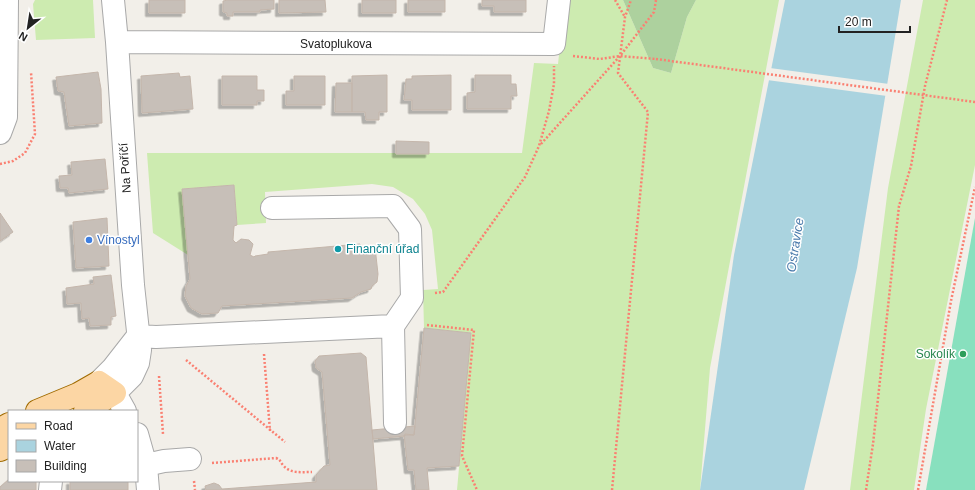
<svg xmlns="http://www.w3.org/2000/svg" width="975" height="490" font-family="Helvetica,sans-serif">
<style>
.grass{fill:#cdebb0}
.forest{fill:#add19e}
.pitch{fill:#88e0be}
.water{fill:#aad3df}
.pier{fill:#f2efe9}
.building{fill:#c7bfb8;stroke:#c4b6ab;filter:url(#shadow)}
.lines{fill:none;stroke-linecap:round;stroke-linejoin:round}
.minor-casing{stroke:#a9a9a9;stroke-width:24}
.major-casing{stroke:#a06b00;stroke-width:24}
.path{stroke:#fa8072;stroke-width:2.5;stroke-dasharray:2 2;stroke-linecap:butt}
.minor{stroke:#fff;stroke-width:22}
.major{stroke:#fcd6a4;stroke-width:22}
.path-bridge{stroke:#fa8072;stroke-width:2.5;stroke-dasharray:2 2;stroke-linecap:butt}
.shop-dot{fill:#3f7fe0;stroke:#fff;stroke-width:1.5}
.culture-dot{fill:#0f9aa8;stroke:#fff;stroke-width:1.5}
.leisure-dot{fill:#2e9e5b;stroke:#fff;stroke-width:1.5}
.labels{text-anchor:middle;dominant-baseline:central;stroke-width:3;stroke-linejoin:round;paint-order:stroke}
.street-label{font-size:12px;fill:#222;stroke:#fff}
.shop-label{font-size:12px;fill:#366cbe;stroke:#fff;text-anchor:start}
.culture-label{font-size:12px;fill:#0d838f;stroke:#fff;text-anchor:start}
.leisure-label{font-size:12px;fill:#27864d;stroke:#fff;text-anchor:end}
.water-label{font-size:13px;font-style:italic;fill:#4a7aab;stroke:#fff}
</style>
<defs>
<filter id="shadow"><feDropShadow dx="-3.5" dy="3.5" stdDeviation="0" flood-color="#0004"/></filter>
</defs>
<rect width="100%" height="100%" fill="#f2efe9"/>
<path class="grass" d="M35,0H93L95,38L36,40L33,4Z
M565,0H623L653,68L671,73L687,17L696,0H779L710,368L700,490H457L471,333L424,328L423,290L438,289L432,230L425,214L413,199L393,187L372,184L265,192L266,223L237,225L234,185L182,189L188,255L153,233L147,153H522L534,63L558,64Z
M923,0H975V165L926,409L914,490H850L888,188Z"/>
<path class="forest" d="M623,0H696L687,17L671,73L653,68Z"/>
<path class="pitch" d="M975,218V490H926Z"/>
<path class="water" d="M785,0H901L857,268L804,490H700L734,255Z"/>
<path class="pier" d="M770,68L889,84L887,96L767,80Z"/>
<path class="building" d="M149,0H185V13H149Z
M228,0H274V9L260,10V12H233V16H227V13L223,12V1Z
M279,0H325L326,12L279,13Z
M362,0H396V13H362Z
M408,0H445V12H408Z
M482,0H526V12H494V6H482Z
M98,72L101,89L102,123L69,126L64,92L58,91L56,77Z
M179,73L180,77L190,76L193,109L142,113L141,76Z
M387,75V112H379V120H366L365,112H352V76Z
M451,75V110H412V100H404L406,79H412V76Z
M475,75H511V84H516L517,96H511V109H467V93L475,92Z
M222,76H257V90H264V101H257V105H222Z
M294,76H325V105H286V91H294Z
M336,83H352V112H335Z
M396,141L429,142V154H396Z
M105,159L108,189L69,193L68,188H60L59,176L72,175L71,162Z
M234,185L237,225L234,226L233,240L236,243L241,239L249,240L253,244L250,255L254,257L255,256L268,254V252L360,244L361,248L375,247L378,274L377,282L372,286L371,289L361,292L352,298L222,306L218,313L202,314L191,308L185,296L186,286L190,279L182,189Z
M0,213L13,232L0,241Z
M107,218L109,266L76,268L73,222Z
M111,275L116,316L111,317V325L90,326L89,318L82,319L81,303L67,304L66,288L94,284L93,277Z
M424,328L471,333L459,466L427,468L429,490H416L414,470H408L404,435H414Z
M361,353L366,357L377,490H206L205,486L214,483L219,485L222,489L316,482V475L324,466L330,465L322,372L316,368L315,361L319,356Z
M415,426L414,435L405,434V436L373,439L372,430Z
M9,479V481H36V490H0V487Z
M70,481H128V490H70Z"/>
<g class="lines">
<g class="minor-casing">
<path id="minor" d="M113,0L117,42L133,285L140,350L138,363L132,376L115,393L125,411
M117,42L554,44L559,0
M0,133L6,117L7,0
M272,208L393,206L410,229L412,298L393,326L395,423
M138,336L156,337L393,326
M99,382L113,368L138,336
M137,434L146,466L148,490
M137,467L164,461L190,459
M50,490L51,481"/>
</g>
<g class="major-casing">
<path id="major" d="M37,411L78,394L99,382L115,393L85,411
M0,429L9,424
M0,450L9,446"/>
</g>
<path class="path" d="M615,0L625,17
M573,56L600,59L620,56L656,59
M541,144L620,56L654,12L656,0
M0,164L13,161L25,153L35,134L31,72
M435,293L443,292L525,177L539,146L549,111L554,84V66
M427,325L474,330L462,456L477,490
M264,354L270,431
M186,360L285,442
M159,376L163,434
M212,463L276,458C281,460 280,462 283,465C290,474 302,472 312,472
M194,481L195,490
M612,490L648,112L618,73L625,17L631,0
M866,490L873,444L899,206L911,166L925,86L947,0
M918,490L951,301L975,187"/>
<use href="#minor" class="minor"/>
<use href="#major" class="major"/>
<path class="path-bridge" d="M656,59L975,102"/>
</g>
<circle class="shop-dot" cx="89" cy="240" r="4"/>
<circle class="culture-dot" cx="338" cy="249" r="4"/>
<circle class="leisure-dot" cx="963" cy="354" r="4"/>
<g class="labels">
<g class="street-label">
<text x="336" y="44">Svatoplukova</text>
<text transform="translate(125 168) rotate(-94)">Na Poříčí</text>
</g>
<g class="shop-label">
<text x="97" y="240">Vínostyl</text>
</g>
<g class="culture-label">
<text x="346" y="249">Finanční úřad</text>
</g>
<g class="leisure-label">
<text x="955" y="354">Sokolík</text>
</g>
<g class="water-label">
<text transform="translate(795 245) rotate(-81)">Ostravice</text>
</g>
</g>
<rect x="8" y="410" width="130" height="72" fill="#ffffff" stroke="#a7a7a7"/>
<rect x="16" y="423" width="20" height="6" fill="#fcd6a4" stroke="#a7a7a7"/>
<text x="44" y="430" font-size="12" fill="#222222">Road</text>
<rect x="16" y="440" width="20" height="12" fill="#aad3df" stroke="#a7a7a7"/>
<text x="44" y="450" font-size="12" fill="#222222">Water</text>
<rect x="16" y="460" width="20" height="12" fill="#c7bfb8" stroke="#a7a7a7"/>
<text x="44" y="470" font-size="12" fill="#222222">Building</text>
<g transform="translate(28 28) rotate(210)" stroke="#ffffff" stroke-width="3" paint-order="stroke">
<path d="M0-3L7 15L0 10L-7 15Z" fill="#222222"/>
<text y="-6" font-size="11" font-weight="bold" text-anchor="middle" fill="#222222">N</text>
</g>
<path d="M839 26v6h71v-6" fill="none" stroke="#222222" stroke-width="2"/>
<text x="845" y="26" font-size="12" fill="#222222" stroke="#ffffff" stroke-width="3" paint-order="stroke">20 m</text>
</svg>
